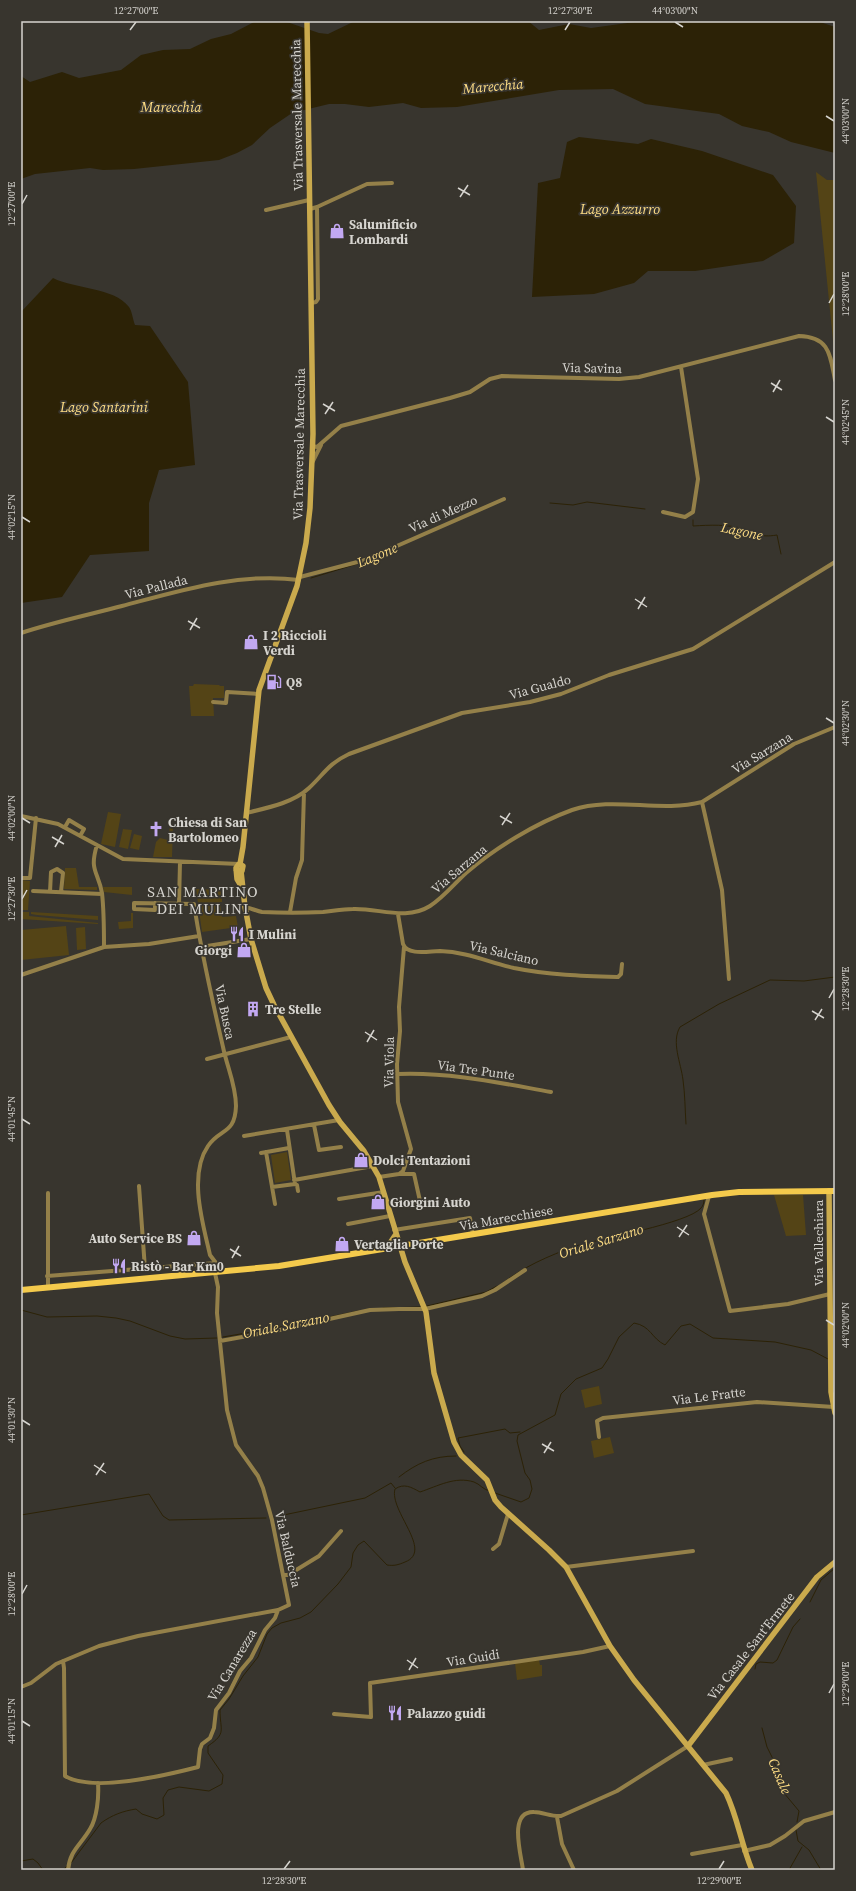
<svg xmlns="http://www.w3.org/2000/svg" width="856" height="1891" font-family="'Source Serif 4',serif">
<style>
.green{fill:#544416}
.water{fill:#2c2206}
.lines{fill:none;stroke-linecap:round;stroke-linejoin:round}
.stream{stroke:#2c2206;stroke-width:1}
.street{stroke:#948049;stroke-width:4}
.secondary{stroke:#caaa4d;stroke-width:5.5}
.primary{stroke:#f4ca4c;stroke-width:6}
.ticks{fill:none;stroke:#d6d4cf;stroke-width:1.5}
.labels{text-anchor:middle;dominant-baseline:central;stroke-width:3.5;stroke-linejoin:round;paint-order:stroke}
.street-label{font-size:13px;fill:#d6d4cf;stroke:#38352e}
.poi-label{font-size:13px;font-weight:bold;fill:#d6d4cf;stroke:#38352e;text-anchor:start}
.water-label{font-size:14px;font-style:italic;fill:#fedd84;stroke:#38352e}
.quarter-label{font-size:15px;letter-spacing:1px;fill:#d6d4cf;stroke:#38352e}
.neatline{fill:none;stroke:#d6d4cf;stroke-width:1.5}
.ticks-label{font-size:10px;text-anchor:middle;fill:#d6d4cf}
</style>
<rect width="100%" height="100%" fill="#38352e"/>
<path class="green" d="M816,172L827,180H835V360Z
M194,684L219,685L220,686H224V698H213L214,716H191L189,686H193Z
M108,812L121,814L115,847L101,844Z
M170,826L173,827L172,857H153L156,842L160,838L168,840Z
M123,829L132,830L128,849L119,847Z
M134,834L142,836L139,850L130,848Z
M65,868H76L79,887H97V890L64,889Z
M21,880L30,881L28,910H21Z
M103,887H132V895L104,892Z
M196,889L222,890V902H220L222,917L236,916L238,927L202,932Z
M21,912H29V916L98,923V924L21,919Z
M31,912L98,916V920L37,915L31,914Z
M131,913H133V928L119,929L118,922L131,921Z
M66,926L69,955L21,960V930Z
M85,927L86,949L77,950L76,928Z
M287,1152L291,1180L275,1183L271,1155Z
M774,1195H803L806,1235L786,1236Z
M599,1386L602,1404L585,1408L581,1390Z
M610,1437L614,1453L594,1458L591,1441Z
M539,1660L540,1665H542V1676L517,1680L515,1663Z"/>
<path class="water" d="M284,21L319,33L328,34L355,21H528L539,30L569,24L591,28L642,21H817L835,27V153L791,142L769,132L742,126L719,114L645,104L613,89L559,90L457,107L421,108L403,103L369,107L345,104H329L292,113L270,128L252,145L237,153L219,160L134,169L103,170L90,168L35,174L21,179V76L30,82L62,72L79,78L121,70L141,55L163,50L190,49L211,39L231,34L254,22Z
M579,137L638,144L651,139L702,151L773,175L796,206L794,243L763,261L695,271H648L634,283L594,294L532,297L538,183L560,178L567,142Z
M53,278C74,289 114,287 129,307C132,311 133,320 135,325L150,326L188,382L195,465L159,470L149,503V551L90,555L62,597L21,603V312Z"/>
<g class="lines">
<path class="stream" d="M550,503L573,505L587,502L645,509
M693,520V526C710,525 727,524 744,529C760,533 758,538 777,535L781,554
M311,578L360,563
M686,1124C685,1109 685,1094 683,1080C681,1063 671,1042 680,1027L719,1004L770,980L804,981L835,977
M500,1285C523,1267 548,1256 576,1246C599,1239 689,1223 701,1208C703,1206 704,1203 704,1200
M427,1306L486,1292L497,1286
M383,1308L420,1307
M21,1310L47,1317L97,1316L116,1318L130,1321L170,1336L185,1339L217,1338
M223,1337L287,1326L358,1311
M464,1452L460,1446L458,1438L505,1429L510,1433L520,1432
M399,1477C417,1463 433,1456 456,1456
M495,1493L521,1502L529,1498L532,1489L530,1480L525,1473L517,1441L518,1435L555,1415L561,1394L576,1379L602,1368L608,1359L619,1337L634,1323C651,1326 651,1338 665,1345L681,1326L690,1324L713,1338L775,1342L811,1350L828,1359
M21,1515L149,1494L163,1516L169,1520L266,1518
M274,1517L365,1498L391,1483L395,1488
M810,1602L821,1580L835,1568
M755,1669L756,1664L760,1662L773,1663L777,1660L793,1627L800,1619
M762,1728L767,1747L774,1761L784,1793L799,1811L797,1822
M796,1830L798,1841L809,1850L821,1870
M21,1861L33,1859L38,1863L43,1870
M71,1863L101,1823C112,1815 123,1811 136,1809L142,1814L157,1819L164,1815L163,1798L168,1790L179,1787L209,1791L222,1784L223,1775L208,1753V1746C227,1733 220,1731 220,1710L229,1699L243,1676L258,1657L267,1634L272,1628L281,1623L300,1618L311,1612L338,1584L351,1567L353,1553L358,1545L364,1541L387,1565C394,1566 398,1565 405,1562C434,1551 389,1511 395,1489C404,1483 411,1487 420,1492C438,1486 455,1476 474,1482C480,1484 483,1490 490,1491
M63,1870L67,1866
M789,1870L802,1847"/>
<path class="street" d="M317,207L367,184L392,183
M310,209L317,207L318,299L316,302L311,303
M266,210L309,200
M312,446L317,447L341,426L450,398L470,392L490,379L502,376L619,379L639,377L799,336C830,337 830,355 835,380
M313,461L321,445
M663,512L685,517L693,512L698,479L681,367
M300,577L365,560L504,499
M21,633C54,622 88,615 122,606C179,591 239,572 299,580
M213,702L226,703L227,692L259,694
M702,802L722,890L729,979
M246,813C267,808 293,803 309,788C325,773 328,764 349,754L462,713L530,702L561,694L609,675L693,649L835,562
M21,816L58,824L123,859L239,864
M65,827L69,820L84,829L80,836
M97,845C89,871 98,871 102,893C104,911 104,929 104,947
M21,878H30L36,818
M33,891L102,894
M50,892L51,872L57,869L63,873L61,892
M155,903V910L134,909V903L194,904C201,952 212,999 223,1047C227,1067 236,1085 236,1106C235,1135 220,1128 208,1146C188,1175 203,1224 210,1255L216,1263L220,1272
M179,904L180,862
M245,907C251,908 256,911 262,912C282,913 303,913 323,912C333,911 343,909 353,909C379,908 406,921 430,906C444,897 454,884 466,873C495,848 536,823 572,810C614,796 659,813 702,802L794,744L835,727
M290,912L296,878L302,860L304,792
M398,914L403,944C408,956 429,951 440,951C467,952 488,962 514,968C548,975 584,976 618,977L621,974L622,964
M201,947L251,939
M21,975L104,947L149,944L199,936
M207,1059L291,1037
M398,1074C450,1072 500,1083 551,1092
M314,1125L319,1150L341,1147
M287,1130L295,1184L297,1185L298,1191
M244,1136L339,1120
M266,1152L275,1204
M261,1153L289,1148
M400,1174H414L420,1201
M379,1177L399,1174L403,1171L411,1149L398,1102L397,1064L400,1031L399,1007L404,947
M294,1180L373,1166
M139,1186L145,1269
M272,1187L295,1184
M709,1196L704,1214L730,1311L788,1304L830,1294
M339,1199L384,1192
M348,1224L390,1216
M394,1230L470,1218L473,1235
M47,1276L216,1263
M48,1288V1193
M220,1341L275,1331L370,1310L399,1309H425L482,1296L495,1290L525,1270
M599,1437L597,1421L603,1418L757,1402L834,1407
M493,1549L499,1544L508,1514
M566,1567L693,1551
M283,1575H288L319,1556L341,1531
M63,1661L64,1668L65,1776C93,1793 167,1775 198,1767L200,1749L202,1744L210,1738L214,1728L216,1710L229,1693L240,1671L251,1658L265,1630L275,1618L278,1610
M21,1687L31,1683L56,1664L99,1646L138,1636L278,1610L289,1605L272,1520L263,1488L258,1476L236,1445L227,1410L217,1313L218,1287L215,1273
M334,1714L371,1717L370,1683L583,1652L610,1646
M703,1765L731,1759
M557,1817L562,1844L574,1870
M744,1851L770,1845L785,1836L804,1821L835,1812
M692,1854L742,1845
M68,1870C70,1850 80,1846 90,1829C97,1818 99,1797 98,1783
M523,1870C521,1854 508,1811 534,1812C543,1812 552,1817 561,1816L617,1791L688,1746"/>
<path class="secondary" d="M240,864L243,847L259,690L297,586L306,543L310,508L313,434L307,21
M236,870L242,871L243,866L239,864L236,868L237,879L240,884
M241,871L245,907L251,939L266,988L274,1005L329,1105L340,1122L364,1151L379,1177L405,1262L426,1312L434,1373L454,1442L461,1455L487,1480L495,1500L501,1507L549,1550L566,1567L610,1646L634,1680L726,1793C738,1818 741,1844 752,1870
M829,1191L831,1392L835,1413
M386,1249L396,1234
M688,1746L817,1577L835,1562"/>
<path class="primary" d="M21,1290L279,1266L712,1195L739,1192L835,1191"/>
</g>
<path class="ticks" d="M675,22L683,27M130,30L136,22M565,30L570,22M826,116L834,121M458,188L470,195M460,197L468,185M22,204L27,195M829,303L834,294M771,383L782,390M773,392L780,380M323,404L335,411M325,414L333,402M826,417L834,422M22,517L30,522M635,599L647,607M638,609L645,597M188,621L200,628M190,630L197,618M826,718L834,723M500,816L512,823M22,818L30,823M502,825L510,813M52,837L64,844M55,847L62,835M22,899L27,890M829,998L834,989M812,1011L824,1018M815,1020L822,1009M365,1032L377,1040M367,1042L374,1030M22,1119L30,1124M677,1227L689,1235M679,1237L687,1225M230,1249L241,1256M232,1258L239,1246M826,1320L834,1325M22,1420L30,1425M542,1444L554,1451M544,1453L551,1442M94,1465L106,1473M96,1475L104,1463M22,1594L27,1585M407,1660L418,1668M409,1670L416,1658M829,1693L834,1684M22,1721L30,1726M284,1869L290,1861M719,1869L724,1861"/>
<defs>
<g id="shop-bare" transform="scale(1.2)"><path d="M-5-2.5h2.3a2.7 3.5 0 0 1 5.4 0H5L5.5 6h-11ZM-1.5-2.5h3a1.5 2.3 0 0 0-3 0Z" fill="#c2a8f2" stroke="#38352e" stroke-width="2.5" paint-order="stroke"/></g>
<g id="fuel-bare" transform="scale(1.2)"><path d="M-5.5-6h7V0h2V4h1.3V-2.5L3-4.5l.8-.8L6-3V5H2.5V1h-1V6h-7ZM-4.2-4.7v3.2H.2V-4.7Z" fill="#c2a8f2" stroke="#38352e" stroke-width="2.5" paint-order="stroke"/></g>
<g id="church-bare" transform="scale(1.2)"><path d="M-1.2-6h2.4v3.5h3.3v2.4h-3.3V6h-2.4V-.1h-3.3v-2.4h3.3Z" fill="#c2a8f2" stroke="#38352e" stroke-width="2.5" paint-order="stroke"/></g>
<g id="restaurant-bare" transform="scale(1.2)"><path d="M-5-6h1v4h1v-4h1v4h1v-4h1v5L-1.5 .5V6h-2V.5L-5-1ZM5-6V6H3V1.5H1.5Q1.5-4 5-6Z" fill="#c2a8f2" stroke="#38352e" stroke-width="2.5" paint-order="stroke"/></g>
<g id="building-bare" transform="scale(1.2)"><path d="M-4-6H4V6H1V3H-1V6H-4ZM-2.5-4.3h1.7v1.8h-1.7ZM.8-4.3h1.7v1.8H.8ZM-2.5-1h1.7V.8h-1.7ZM.8-1h1.7V.8H.8Z" fill="#c2a8f2" stroke="#38352e" stroke-width="2.5" paint-order="stroke"/></g>
</defs>
<g fill-rule="evenodd">
<use href="#shop-bare" x="337" y="231"/>
<use href="#shop-bare" x="251" y="642"/>
<use href="#fuel-bare" x="274" y="682"/>
<use href="#church-bare" x="156" y="829"/>
<use href="#restaurant-bare" x="237" y="934"/>
<use href="#shop-bare" x="244" y="950"/>
<use href="#building-bare" x="253" y="1009"/>
<use href="#shop-bare" x="361" y="1160"/>
<use href="#shop-bare" x="378" y="1202"/>
<use href="#shop-bare" x="194" y="1238"/>
<use href="#shop-bare" x="342" y="1244"/>
<use href="#restaurant-bare" x="119" y="1266"/>
<use href="#restaurant-bare" x="395" y="1713"/>
</g>
<g class="labels">
<g class="street-label">
<text transform="translate(297 115) rotate(-91)">Via Trasversale Marecchia</text>
<text transform="translate(592 368) rotate(1)">Via Savina</text>
<text transform="translate(299 444) rotate(-89)">Via Trasversale Marecchia</text>
<text transform="translate(443 514) rotate(-24)">Via di Mezzo</text>
<text transform="translate(156 587) rotate(-14)">Via Pallada</text>
<text transform="translate(540 687) rotate(-15)">Via Gualdo</text>
<text transform="translate(762 753) rotate(-31)">Via Sarzana</text>
<text transform="translate(459 869) rotate(-40)">Via Sarzana</text>
<text transform="translate(504 953) rotate(13)">Via Salciano</text>
<text transform="translate(225 1012) rotate(78)">Via Busca</text>
<text transform="translate(389 1062) rotate(-89)">Via Viola</text>
<text transform="translate(476 1070) rotate(8)">Via Tre Punte</text>
<text transform="translate(506 1218) rotate(-10)">Via Marecchiese</text>
<text transform="translate(818 1243) rotate(-90)">Via Vallechiara</text>
<text transform="translate(709 1396) rotate(-7)">Via Le Fratte</text>
<text transform="translate(288 1549) rotate(77)">Via Balduccia</text>
<text transform="translate(751 1646) rotate(-52)">Via Casale Sant'Ermete</text>
<text transform="translate(473 1658) rotate(-9)">Via Guidi</text>
<text transform="translate(232 1665) rotate(-59)">Via Canarezza</text>
</g>
<g class="poi-label">
<text x="349" y="224">Salumificio<tspan x="349" dy="15">Lombardi</tspan></text>
<text x="263" y="635">I 2 Riccioli<tspan x="263" dy="15">Verdi</tspan></text>
<text x="286" y="682">Q8</text>
<text x="168" y="822">Chiesa di San<tspan x="168" dy="15">Bartolomeo</tspan></text>
<text x="249" y="934">I Mulini</text>
<text x="232" y="950" text-anchor="end">Giorgi</text>
<text x="265" y="1009">Tre Stelle</text>
<text x="373" y="1160">Dolci Tentazioni</text>
<text x="390" y="1202">Giorgini Auto</text>
<text x="182" y="1238" text-anchor="end">Auto Service BS</text>
<text x="354" y="1244">Vertaglia Porte</text>
<text x="131" y="1266">Ristò - Bar Km0</text>
<text x="407" y="1713">Palazzo guidi</text>
</g>
<g class="water-label">
<text transform="translate(493 86) rotate(-5)">Marecchia</text>
<text x="171" y="107">Marecchia</text>
<text x="620" y="209">Lago Azzurro</text>
<text x="104" y="407">Lago Santarini</text>
<text transform="translate(742 531) rotate(12)">Lagone</text>
<text transform="translate(377 555) rotate(-23)">Lagone</text>
<text transform="translate(601 1241) rotate(-17)">Oriale Sarzano</text>
<text transform="translate(286 1325) rotate(-11)">Oriale Sarzano</text>
<text transform="translate(780 1776) rotate(67)">Casale</text>
</g>
<g class="quarter-label">
<text x="203" y="891">SAN MARTINO<tspan x="203" dy="17">DEI MULINI</tspan></text>
</g>
</g>
<rect width="856" height="1891" fill="none" stroke="#38352e" stroke-width="44"/>
<rect x="22" y="22" width="812" height="1847" class="neatline"/>
<g class="ticks-label">
<text x="136" y="14">12°27'00"E</text>
<text x="570" y="14">12°27'30"E</text>
<text x="675" y="14">44°03'00"N</text>
<text transform="translate(845 121) rotate(-90)" y="4">44°03'00"N</text>
<text transform="translate(11 204) rotate(-90)" y="4">12°27'00"E</text>
<text transform="translate(845 294) rotate(-90)" y="4">12°28'00"E</text>
<text transform="translate(845 422) rotate(-90)" y="4">44°02'45"N</text>
<text transform="translate(11 517) rotate(-90)" y="4">44°02'15"N</text>
<text transform="translate(845 723) rotate(-90)" y="4">44°02'30"N</text>
<text transform="translate(11 818) rotate(-90)" y="4">44°02'00"N</text>
<text transform="translate(11 899) rotate(-90)" y="4">12°27'30"E</text>
<text transform="translate(845 989) rotate(-90)" y="4">12°28'30"E</text>
<text transform="translate(11 1119) rotate(-90)" y="4">44°01'45"N</text>
<text transform="translate(845 1325) rotate(-90)" y="4">44°02'00"N</text>
<text transform="translate(11 1420) rotate(-90)" y="4">44°01'30"N</text>
<text transform="translate(11 1594) rotate(-90)" y="4">12°28'00"E</text>
<text transform="translate(845 1684) rotate(-90)" y="4">12°29'00"E</text>
<text transform="translate(11 1721) rotate(-90)" y="4">44°01'15"N</text>
<text x="284" y="1884">12°28'30"E</text>
<text x="719" y="1884">12°29'00"E</text>
</g>
</svg>
